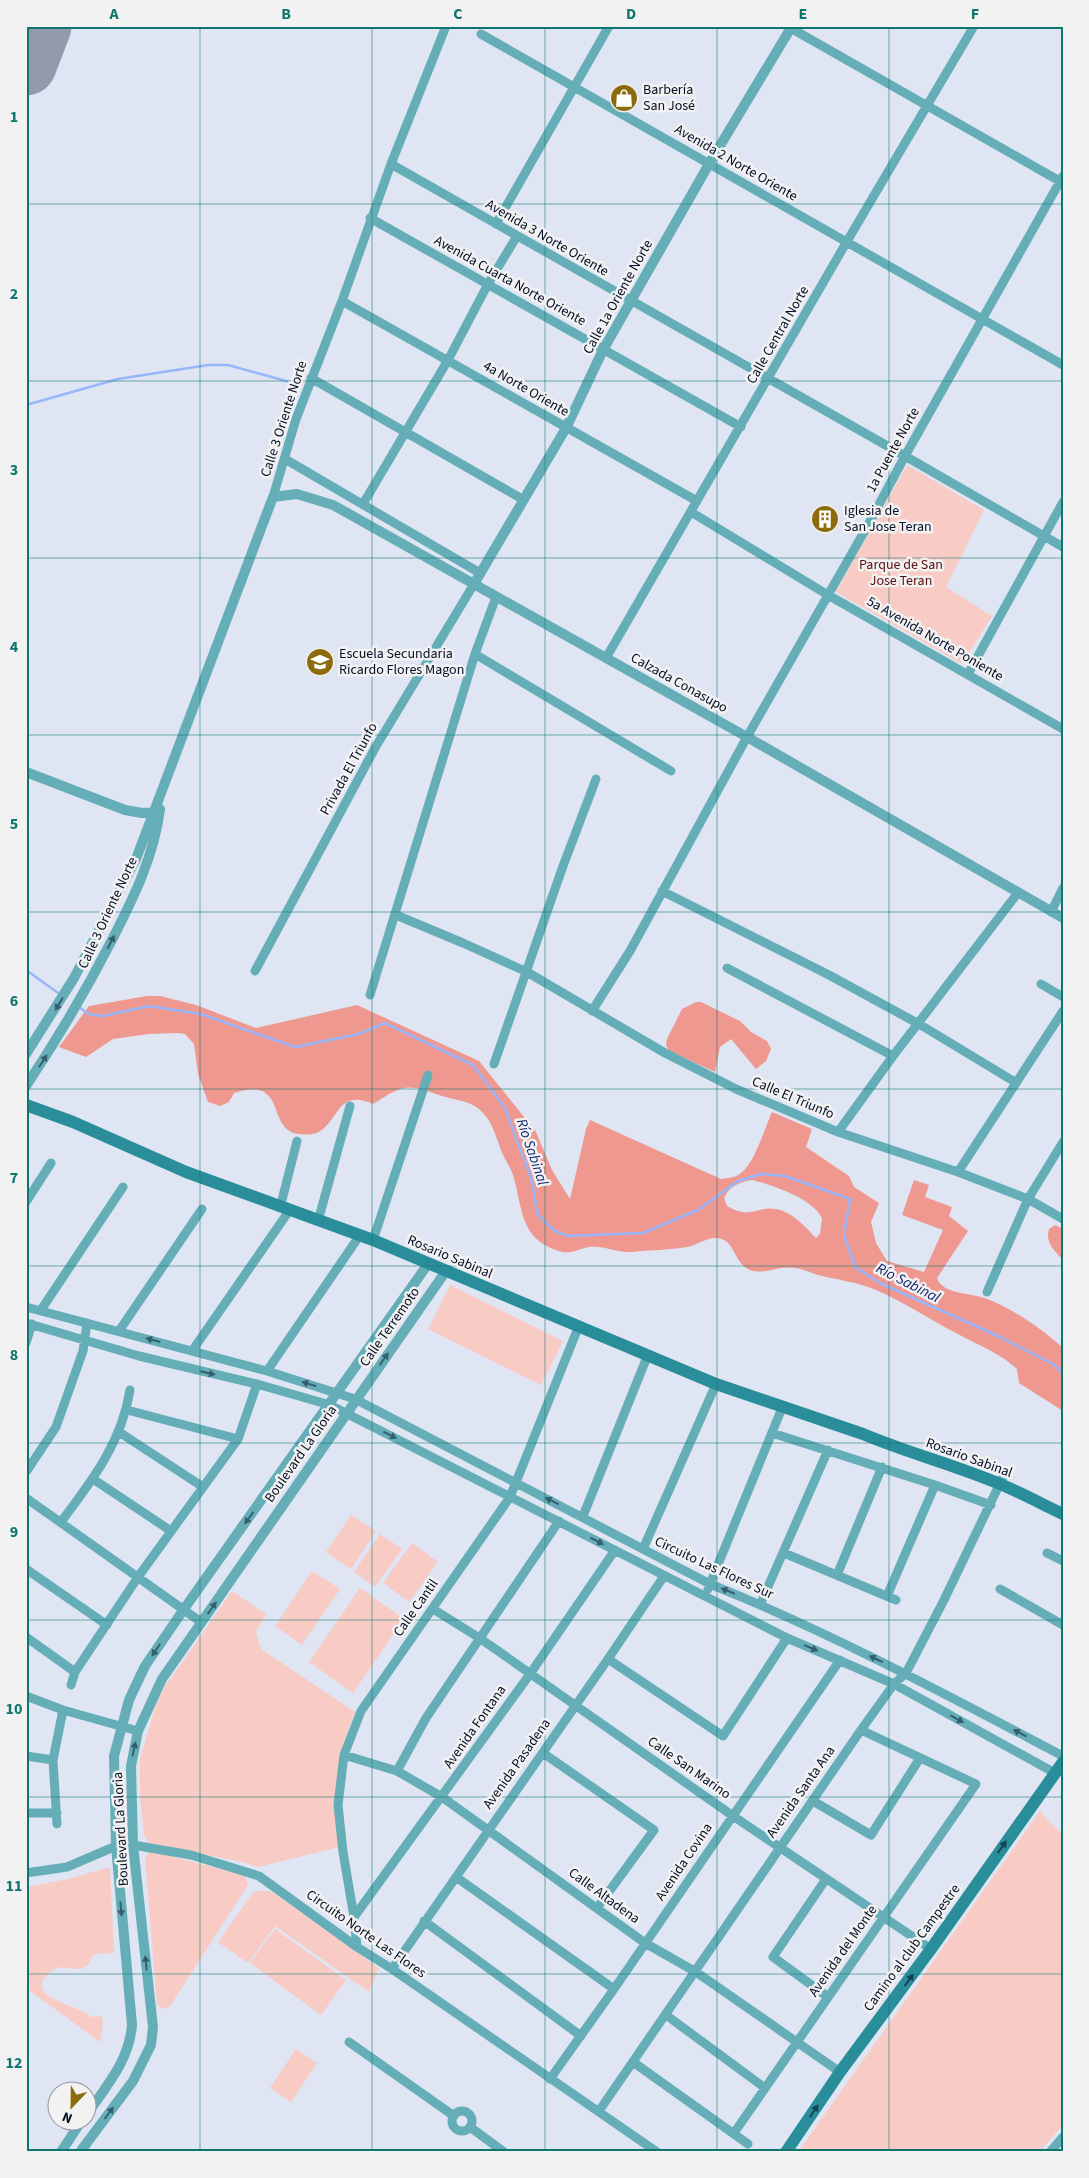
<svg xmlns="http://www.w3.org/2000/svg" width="1089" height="2178" font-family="'Source Sans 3',sans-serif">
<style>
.green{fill:#f8cbc5}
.forest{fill:#ef988f;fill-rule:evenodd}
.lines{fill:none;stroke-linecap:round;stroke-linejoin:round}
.stream{stroke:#99b6fc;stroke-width:2.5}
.runway{stroke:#939aab;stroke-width:61}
.minor{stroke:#65aeb8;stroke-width:9}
.tertiary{stroke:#65aeb8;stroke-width:10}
.secondary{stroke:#2a8e9a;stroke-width:12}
.oneway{fill:#365e6f}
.oneway2{fill:#144154}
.grid{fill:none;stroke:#0f766e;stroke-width:1;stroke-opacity:0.55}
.labels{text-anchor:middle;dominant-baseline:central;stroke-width:5;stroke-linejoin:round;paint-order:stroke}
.poi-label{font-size:14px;fill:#060e26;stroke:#f2f2f2;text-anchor:start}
.street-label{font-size:14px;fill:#060e26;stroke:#f2f2f2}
.park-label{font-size:14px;fill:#5b0e0e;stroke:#f2f2f2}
.water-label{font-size:15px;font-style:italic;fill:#102472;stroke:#f2f2f2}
.neatline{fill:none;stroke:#0f766e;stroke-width:2}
.grid-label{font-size:16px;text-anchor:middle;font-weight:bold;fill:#0f766e}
</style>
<rect width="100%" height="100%" fill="#dfe5f3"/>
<path class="green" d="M907,465L984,510L946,587L992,616L962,664L836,592Z
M450,1285L563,1341L541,1385L428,1329Z
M351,1515L376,1531L351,1569L326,1552Z
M380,1534L402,1549L375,1587L354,1572Z
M412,1543L438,1562L409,1602L383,1583Z
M312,1571L340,1589L302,1645L275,1626Z
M360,1588L404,1619L353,1693L309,1662Z
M232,1591L266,1614L256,1632L261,1649L355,1712C335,1760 333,1795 339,1847L258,1867L242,1862L149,1843L144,1835L140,1797V1759L155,1708L164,1688Z
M1040,1811L1063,1836V2125L1039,2152H798Z
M150,1851L241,1874L246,1878L248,1885L170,2006C165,2010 160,2009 157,2004L145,1858Z
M110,1867L114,1953L94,1954C91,1958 90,1965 85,1967C70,1974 62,1958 45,1977C43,1980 41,1983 42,1987C45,2002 78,2005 91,2017L102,2016L103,2024L100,2042L26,1988V1887L68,1879Z
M257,1891H269L274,1893L379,1968L369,1992L275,1926L248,1963L218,1942L252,1894Z
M275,1929L346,1980L321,2015L250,1963Z
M296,2049L317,2063L291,2102L270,2088Z"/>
<path class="forest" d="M147,996H160L196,1005L256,1028L357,1005L479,1061L536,1132L552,1170L570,1199L586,1129L590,1120L721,1179C728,1178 735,1178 741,1173C754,1164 765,1128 772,1112L812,1129L806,1147L849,1176L854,1187L879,1203L871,1222L876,1243L887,1261L924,1272L943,1230L902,1215L914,1180L929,1185L925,1197L952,1207L949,1216L968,1231L937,1278C942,1294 970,1293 985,1298C1013,1309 1041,1328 1063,1348V1411L1019,1383L1017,1369C997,1351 979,1346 956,1333C929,1319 904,1302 876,1290C858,1282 837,1280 818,1275C811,1273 803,1269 796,1268C780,1265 766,1274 753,1271C733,1266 737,1240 717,1238C707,1237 697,1245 687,1247C669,1250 650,1250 632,1252C617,1253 604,1245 589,1247C578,1249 570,1255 558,1251C519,1238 523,1208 513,1175C510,1166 504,1159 501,1150C495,1134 492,1120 479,1109C468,1100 454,1100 442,1096C407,1083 404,1084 373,1104C328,1084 342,1141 299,1134C265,1130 289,1075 234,1093L229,1102L220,1106L208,1102L198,1074L194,1044L185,1034L178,1033L149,1034L113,1039L86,1057L59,1047L89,1006ZM752,1180C772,1185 812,1198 822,1218L820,1234L816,1238C802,1223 786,1205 764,1209C747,1213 743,1215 727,1206L724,1198C729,1186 740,1182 752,1180Z
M696,1002H701L740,1021L751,1032L767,1041L771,1049L766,1061L756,1069L731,1039L720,1047L715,1072L669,1051L666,1045L667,1039L682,1009Z
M1055,1225L1063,1229V1260C1054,1250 1045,1242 1049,1229Z"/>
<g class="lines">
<path class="stream" d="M26,405L118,379L208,365H228L297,384
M26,970L61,995
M78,1006L88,1014L103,1016L149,1006L201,1014L295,1047L359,1034L385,1023L473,1065L505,1108L531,1178L538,1215L555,1231L568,1236L643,1233L698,1210L738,1181L761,1174L785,1176L850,1199L844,1235L855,1267L880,1283L1000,1337L1053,1364L1063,1373"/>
<path class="runway" d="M26,65L41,26"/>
<path class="minor" d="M787,26L1063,183
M481,34L1063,365
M391,164L905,456L1063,547
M370,218L741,427
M496,224L609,26
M342,301L697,501
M311,378L524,500
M285,459L480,573
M273,497L296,419L342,301L391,164L446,26
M363,504L448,360L488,284L517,236
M691,512L828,595L1063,729
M475,654L671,771
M606,658L846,243L974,26
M968,674L1063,502
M662,891L829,975L919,1024L1015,1082
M1051,912L1063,888
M396,915L463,943L527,972L665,1053L736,1089L838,1132L958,1172L1028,1199L1063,1219
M727,968L893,1056
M255,971L375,748L474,584
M1041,984L1063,997
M370,995L475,654L496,597
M592,1011L630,951L747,737L868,525L905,456L1063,176
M494,1064L563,866L596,779
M838,1132L893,1056L1017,894
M958,1172L1063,1011
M26,1202L51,1163
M280,1208L297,1141
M318,1221L350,1106
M373,1240L428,1075
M987,1292L1028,1199L1063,1142
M26,1307L267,1371L355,1399L710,1584C832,1633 947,1695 1063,1756
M41,1310L123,1187
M26,1323L139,1356L257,1384L330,1405L787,1638L894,1684L1055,1773
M119,1331L202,1209
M26,1343L32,1324
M192,1351L289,1211
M267,1371L360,1235
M127,1410L238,1439
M119,1432L203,1487
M772,1433L935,1485L991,1505
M26,1472L56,1427L83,1351L87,1323
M93,1479L171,1531
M26,1498L201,1622
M583,1516L647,1357
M61,1522C92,1481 122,1442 130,1390
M643,1549L716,1384
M784,1553L896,1600
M1047,1553L1063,1561
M26,1569L107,1625
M837,1575L882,1467
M708,1589L782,1408
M1000,1589L1063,1625
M887,1596L935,1485
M760,1605L828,1450
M433,1609L481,1639L733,1816L931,1949
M26,1637L75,1672
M608,1659L723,1736L787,1638
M71,1685L75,1672L138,1577L238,1439L257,1384
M26,1696L63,1710L138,1731
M543,1753L654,1830L597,1908
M344,1755L397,1771L442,1797L645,1943L696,1972L840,2072
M26,1756L53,1760
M397,1771L426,1718L559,1521
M813,1801L871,1835L920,1758
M26,1813H57
M57,1824L53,1760L63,1710
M26,1873L67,1867L116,1846L133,1845L191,1855L259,1876L357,1947L392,1969L657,2152
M456,1877L614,1989
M826,1879L773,1957L828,1997
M354,1917L530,1674L615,1550
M424,1921L581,2036
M357,1947L354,1917L343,1852L338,1805L344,1755L361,1711L510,1497L578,1328
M392,1969L608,1659L664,1576
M666,2015L765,2088
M349,2042L454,2116
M633,2062L748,2144
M550,2079L614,1989L840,1660
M599,2111L861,1730L894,1684L906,1673L944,1600L1003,1477
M452 2121a10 10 0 1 1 20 0a10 10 0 1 1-20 0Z
M470,2127L504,2152
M734,2133L976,1784L861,1730
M1050,2152L1063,2137"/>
<path class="tertiary" d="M474,584L566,428L603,350L709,164L792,26
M26,772L125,810L142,813L159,812
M26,1054L74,978L136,859L273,497L297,494L333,505L747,737L1063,918
M26,1086C58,1038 87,989 113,938C134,897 154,856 160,809
M88,2113C107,2085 129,2061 132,2025L116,1846L114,1756L129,1700L145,1666L184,1609L428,1264
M61,2152L82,2120
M80,2152L133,2081L151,2045L153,2027L133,1845L131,1766L138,1731L162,1679L446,1271"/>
<path class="secondary" d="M26,1105L73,1122L186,1172L373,1240L716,1384L863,1434C908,1453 955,1465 1000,1484C1021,1493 1042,1504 1063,1514
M786,2152L840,2072L931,1949L1063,1762"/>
</g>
<defs><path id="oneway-solid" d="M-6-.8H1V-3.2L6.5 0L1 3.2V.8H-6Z" transform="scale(1.25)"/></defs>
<g class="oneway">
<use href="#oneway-solid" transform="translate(111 942) rotate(-63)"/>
<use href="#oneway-solid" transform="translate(59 1004) rotate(121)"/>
<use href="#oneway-solid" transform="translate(43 1061) rotate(-57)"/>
<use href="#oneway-solid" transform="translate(153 1340) rotate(-165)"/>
<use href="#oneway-solid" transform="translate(384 1359) rotate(-55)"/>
<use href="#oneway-solid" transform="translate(208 1373) rotate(13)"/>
<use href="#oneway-solid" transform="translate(309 1384) rotate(-163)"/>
<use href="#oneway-solid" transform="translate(390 1435) rotate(27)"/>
<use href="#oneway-solid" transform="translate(552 1501) rotate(-153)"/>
<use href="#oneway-solid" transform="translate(249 1518) rotate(126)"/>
<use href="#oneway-solid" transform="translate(597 1541) rotate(27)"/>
<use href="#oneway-solid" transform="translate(728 1591) rotate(-158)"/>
<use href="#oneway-solid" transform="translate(212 1608) rotate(-55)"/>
<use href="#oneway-solid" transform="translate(811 1648) rotate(23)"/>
<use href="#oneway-solid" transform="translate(156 1650) rotate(124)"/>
<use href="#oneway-solid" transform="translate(876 1659) rotate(-155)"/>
<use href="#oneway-solid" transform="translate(957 1719) rotate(29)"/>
<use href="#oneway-solid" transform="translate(1020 1733) rotate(-152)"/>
<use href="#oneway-solid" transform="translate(134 1749) rotate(-78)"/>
<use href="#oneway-solid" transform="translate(121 1909) rotate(85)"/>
<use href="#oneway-solid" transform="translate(146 1963) rotate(-96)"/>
<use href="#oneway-solid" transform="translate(109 2113) rotate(-53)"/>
</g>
<g class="oneway2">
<use href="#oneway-solid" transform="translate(1002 1847) rotate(-55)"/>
<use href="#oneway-solid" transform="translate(909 1980) rotate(-54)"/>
<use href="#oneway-solid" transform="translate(814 2111) rotate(-56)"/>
</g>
<path class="grid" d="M200,26V2152M372,26V2152M545,26V2152M717,26V2152M889,26V2152M26,204H1063M26,381H1063M26,558H1063M26,735H1063M26,912H1063M26,1089H1063M26,1266H1063M26,1443H1063M26,1620H1063M26,1797H1063M26,1974H1063"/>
<defs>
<g id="shop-disc" transform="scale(1.4375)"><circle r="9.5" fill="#8b6b0b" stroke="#f2f2f2"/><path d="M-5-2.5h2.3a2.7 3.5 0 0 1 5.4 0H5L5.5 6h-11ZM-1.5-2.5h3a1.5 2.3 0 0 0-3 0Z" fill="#fff"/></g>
<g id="building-disc" transform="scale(1.4375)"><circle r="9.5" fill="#8b6b0b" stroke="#f2f2f2"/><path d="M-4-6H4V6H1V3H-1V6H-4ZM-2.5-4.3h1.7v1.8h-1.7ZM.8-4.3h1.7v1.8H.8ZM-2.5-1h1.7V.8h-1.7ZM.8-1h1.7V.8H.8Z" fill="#fff"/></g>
<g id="school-disc" transform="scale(1.4375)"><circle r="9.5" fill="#8b6b0b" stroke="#f2f2f2"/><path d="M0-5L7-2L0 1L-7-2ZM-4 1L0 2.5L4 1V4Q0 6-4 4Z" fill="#fff"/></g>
</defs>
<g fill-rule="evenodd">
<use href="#shop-disc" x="624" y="98"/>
<use href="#building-disc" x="825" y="519"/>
<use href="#school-disc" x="320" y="662"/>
</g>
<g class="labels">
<g class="poi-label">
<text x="643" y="90">Barbería<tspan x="643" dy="16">San José</tspan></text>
<text x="844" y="511">Iglesia de<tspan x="844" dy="16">San Jose Teran</tspan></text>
<text x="339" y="654">Escuela Secundaria<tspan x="339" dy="16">Ricardo Flores Magon</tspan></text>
</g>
<g class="street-label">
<text transform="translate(736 163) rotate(30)">Avenida 2 Norte Oriente</text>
<text transform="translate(547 238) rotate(30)">Avenida 3 Norte Oriente</text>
<text transform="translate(510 281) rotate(29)">Avenida Cuarta Norte Oriente</text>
<text transform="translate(618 297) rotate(-61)">Calle 1a Oriente Norte</text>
<text transform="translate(778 335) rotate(-60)">Calle Central Norte</text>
<text transform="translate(526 389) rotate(30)">4a Norte Oriente</text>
<text transform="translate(284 419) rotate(-72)">Calle 3 Oriente Norte</text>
<text transform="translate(893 450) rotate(-61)">1a Puente Norte</text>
<text transform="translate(935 639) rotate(30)">5a Avenida Norte Poniente</text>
<text transform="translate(679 683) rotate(29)">Calzada Conasupo</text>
<text transform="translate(349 769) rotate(-61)">Privada El Triunfo</text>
<text transform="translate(108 913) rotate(-65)">Calle 3 Oriente Norte</text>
<text transform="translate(793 1098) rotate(23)">Calle El Triunfo</text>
<text transform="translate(450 1257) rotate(23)">Rosario Sabinal</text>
<text transform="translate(390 1327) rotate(-55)">Calle Terremoto</text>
<text transform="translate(301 1454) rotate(-55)">Boulevard La Gloria</text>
<text transform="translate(969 1458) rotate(20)">Rosario Sabinal</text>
<text transform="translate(714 1568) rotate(25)">Circuito Las Flores Sur</text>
<text transform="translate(416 1608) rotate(-55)">Calle Cantil</text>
<text transform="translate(475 1727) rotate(-55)">Avenida Fontana</text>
<text transform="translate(517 1764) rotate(-55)">Avenida Pasadena</text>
<text transform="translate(689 1768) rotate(35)">Calle San Marino</text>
<text transform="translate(801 1792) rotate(-55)">Avenida Santa Ana</text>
<text transform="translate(121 1829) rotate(-93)">Boulevard La Gloria</text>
<text transform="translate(684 1862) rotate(-56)">Avenida Covina</text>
<text transform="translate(604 1896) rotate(36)">Calle Altadena</text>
<text transform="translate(366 1934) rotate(35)">Circuito Norte Las Flores</text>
<text transform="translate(912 1948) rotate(-54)">Camino al club Campestre</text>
<text transform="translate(843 1951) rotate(-55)">Avenida del Monte</text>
</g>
<g class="park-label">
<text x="901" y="565">Parque de San<tspan x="901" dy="16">Jose Teran</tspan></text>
</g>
<g class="water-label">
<text transform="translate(532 1152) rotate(71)">Río Sabinal</text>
<text transform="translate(908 1283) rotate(27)">Río Sabinal</text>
</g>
</g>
<rect width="1089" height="2178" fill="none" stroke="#f2f2f2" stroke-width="55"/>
<g transform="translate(72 2106) rotate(202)"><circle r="24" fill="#f2f2f2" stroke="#9497a0"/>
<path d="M0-4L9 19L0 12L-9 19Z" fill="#8b6b0b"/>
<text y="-8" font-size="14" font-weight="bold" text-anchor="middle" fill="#060e26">N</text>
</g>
<rect x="28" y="28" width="1034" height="2122" class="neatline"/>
<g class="grid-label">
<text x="114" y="19">A</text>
<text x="286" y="19">B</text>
<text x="458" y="19">C</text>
<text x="631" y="19">D</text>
<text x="803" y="19">E</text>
<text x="975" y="19">F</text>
<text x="14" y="122">1</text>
<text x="14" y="299">2</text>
<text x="14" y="475">3</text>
<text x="14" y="652">4</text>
<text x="14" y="829">5</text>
<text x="14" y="1006">6</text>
<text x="14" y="1183">7</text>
<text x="14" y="1360">8</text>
<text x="14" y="1537">9</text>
<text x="14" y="1714">10</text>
<text x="14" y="1891">11</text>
<text x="14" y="2068">12</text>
</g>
</svg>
